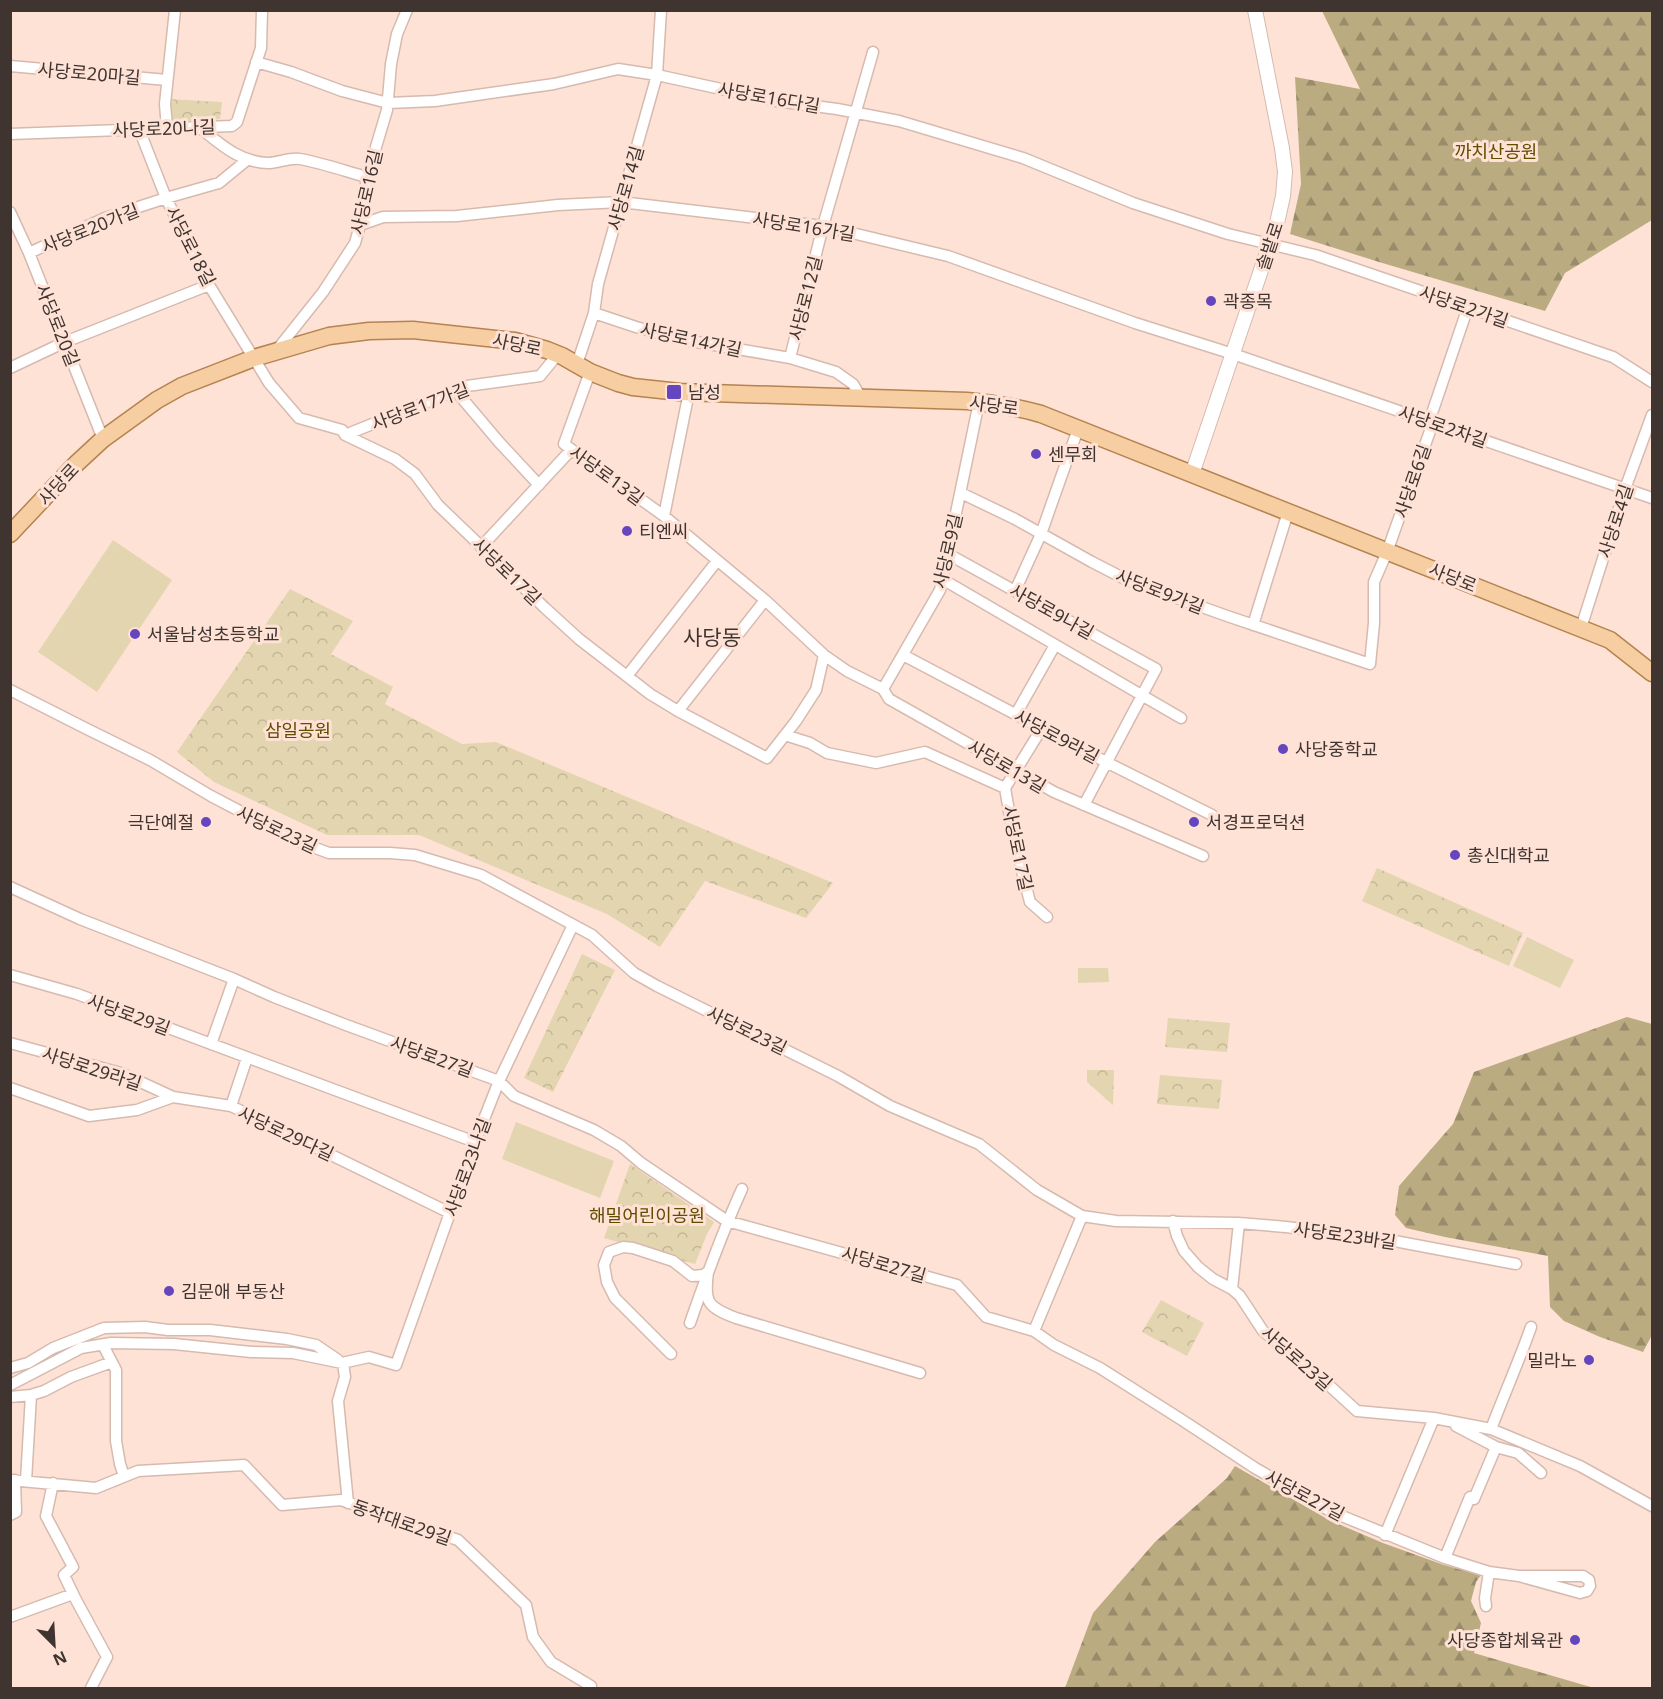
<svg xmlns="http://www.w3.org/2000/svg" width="1663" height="1699" font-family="'Noto Sans','Noto Sans KR',sans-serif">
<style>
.forest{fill:url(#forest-firs)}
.park{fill:url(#park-crowns)}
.garden{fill:#e3d5af}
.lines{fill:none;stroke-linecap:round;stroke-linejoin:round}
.minor-casing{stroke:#d6baaf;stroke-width:13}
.tertiary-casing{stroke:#d6baaf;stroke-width:16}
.primary-casing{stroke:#b38351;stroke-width:19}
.minor{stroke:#fff;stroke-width:10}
.tertiary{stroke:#fff;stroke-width:14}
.primary{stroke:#f7cea1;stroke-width:16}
.poi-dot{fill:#6546bf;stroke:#ffe2d6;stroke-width:2}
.labels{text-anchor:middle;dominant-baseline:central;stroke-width:6;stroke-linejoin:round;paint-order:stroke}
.street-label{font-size:18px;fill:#3f3430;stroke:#ffe2d6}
.park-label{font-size:18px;fill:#614c00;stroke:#ffe2d6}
.poi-label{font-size:18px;fill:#3f3430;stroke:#ffe2d6;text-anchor:start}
.quarter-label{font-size:21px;fill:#3f3430;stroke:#ffe2d6}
</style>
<defs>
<pattern id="forest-firs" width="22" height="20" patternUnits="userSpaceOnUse" patternTransform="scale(1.5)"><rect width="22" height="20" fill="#baab81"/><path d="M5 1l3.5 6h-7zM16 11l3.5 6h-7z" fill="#998c6a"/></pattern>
<pattern id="park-crowns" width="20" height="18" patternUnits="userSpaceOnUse" patternTransform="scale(1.5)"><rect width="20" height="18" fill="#e3d5af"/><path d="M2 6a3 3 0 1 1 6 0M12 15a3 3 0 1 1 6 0" fill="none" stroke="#c4b797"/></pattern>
</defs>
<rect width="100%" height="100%" fill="#ffe2d6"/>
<path class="forest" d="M1322,11H1652V220L1565,273L1545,311L1379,262L1290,234L1301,184L1295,77L1360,89Z
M1627,1017L1652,1024V1335L1643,1352L1600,1337L1564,1321L1550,1307L1548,1256L1445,1237L1406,1228L1395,1215L1399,1186L1453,1124L1474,1072Z
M1235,1466L1329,1520L1383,1543L1444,1565L1481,1575L1476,1582L1471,1601L1481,1623L1474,1653L1594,1688H1065L1093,1613L1155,1542L1227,1478Z"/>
<path class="park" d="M168,99L222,102L220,119L172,122Z
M290,589L353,621L331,654L393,687L385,704L462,744L496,742L833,883L806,918L705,881L660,947L607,914L419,835H327L214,782L177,752Z
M1377,868L1523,933L1509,966L1362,901Z
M582,954L615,970L553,1092L524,1078Z
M1168,1018L1230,1023L1227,1052L1165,1047Z
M1087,1070H1114L1113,1105L1087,1082Z
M1160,1075L1222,1080L1219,1109L1157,1104Z
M630,1164L714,1222L707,1234L695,1264L604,1238Z
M1161,1300L1204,1323L1187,1356L1142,1332Z"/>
<path class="garden" d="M113,540L172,580L97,692L38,652Z
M1527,937L1574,960L1560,988L1513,966Z
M1078,968H1108L1109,982L1078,983Z
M516,1122L614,1161L600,1198L502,1159Z"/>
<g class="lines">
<g class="minor-casing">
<path id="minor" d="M256,62L291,72L342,91L388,103L435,101L554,84L618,69L657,75L776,101L837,109L899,121L1023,158L1133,203L1228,234L1315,255L1613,357L1652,382
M10,66L167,80
M199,127C220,144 239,162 268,163C278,163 290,157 300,159C322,163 345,171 367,177
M167,128L165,104L175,10
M139,129L166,198L209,285L269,383L299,418L342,430L345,435L395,459L415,474L438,505L545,608L579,639L650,694L678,711L767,758L796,721L816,690L824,655
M10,134L232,126L237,122L261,48L262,10
M10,212L29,253L103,439
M360,225L383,217L457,216L558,205L621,202L823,226L948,256L1135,323L1233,354L1652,498
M29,253L105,218L166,198L219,183L247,160
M594,313L636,327L685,340L790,358L836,372L853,384L861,398
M276,351L323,292L355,243L360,225L367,177L387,110L391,64L397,34L407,10
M790,358L823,226L873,52
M577,364L594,313L598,284L657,75L661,10
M10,368L65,342L209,285
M590,372L564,444L664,516L765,600L824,655L847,671L883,689L889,699L1054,792L1203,856
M455,390L499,442L539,485
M345,435L467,386L540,376L558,354
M961,493L1015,519L1092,562L1129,581L1230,617L1370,664L1374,623V582L1387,552L1430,431L1429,422L1468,307
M664,516L689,392
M481,547L571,450
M948,554L1156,669L1084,805
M942,579L1181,718
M1015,591L1041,534L1078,429
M1253,625L1288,512
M1581,628L1625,489L1652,415
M903,655L1108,763L1212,815
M627,676L717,561
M883,689L940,590L979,402
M10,690L87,729L150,760L211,796L291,838L310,846L329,853H390L415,855L481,875L592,935L634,973L657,986L838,1076L890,1106L979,1144L1037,1190L1082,1216L1116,1221L1239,1223L1286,1227L1384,1239L1516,1264
M678,711L765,600
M1016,714L1055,645
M785,735L810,743L827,753L876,763L925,752L1005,788L1014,840L1030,902L1047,917
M1005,788L1042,728
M10,887L80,919L234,979L274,997L346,1025L499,1081L514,1096L594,1130L621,1146L641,1163L727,1221L957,1285L986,1317L1034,1331L1054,1345L1100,1368L1182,1420L1255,1468L1332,1512L1445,1558L1489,1572L1519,1576H1583L1589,1580L1590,1586L1587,1591L1580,1593L1519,1576
M10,975L77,994L475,1142
M10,1043L121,1073L173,1097
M211,1044L234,979
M10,1088L89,1116L137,1110L173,1097L231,1106L450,1213
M231,1106L247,1058
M1173,1221L1177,1236L1184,1251L1198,1267L1213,1279L1232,1289L1240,1296L1263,1331L1320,1377L1357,1411L1434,1418L1491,1429L1580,1466L1652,1506
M708,1272C704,1302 707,1307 736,1318L920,1373
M1232,1289L1239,1223
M690,1323C706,1277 722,1233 742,1189
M1034,1331L1082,1216
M103,1345L116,1370V1441L120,1464L124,1476
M671,1354L615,1298L607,1282L604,1265L609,1252L623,1247L633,1248L673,1261L692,1276L703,1275L708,1272
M343,1363L345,1377L338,1401L348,1503
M10,1368L28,1363L53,1348L104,1328L145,1327L168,1330H210L287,1339L316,1345L338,1360
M10,1385L81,1348L111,1343L174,1344L251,1352L293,1353L342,1363L369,1357L396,1365L475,1142L499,1081L573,925
M10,1397L31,1395
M1491,1429C1504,1395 1519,1361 1531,1327
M1496,1447L1518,1453L1541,1473
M10,1480L96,1488L138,1471L244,1465L282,1505L341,1500L458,1540L526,1605L533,1637L551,1662L591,1686V1688
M26,1481L31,1395L44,1391L71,1377L112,1362
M53,1483L46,1516L73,1567L64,1575L75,1598L107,1657L91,1688
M10,1515L16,1512L15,1480
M1385,1535L1434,1418
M1445,1558L1470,1497L1474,1499L1496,1447L1456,1426
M1486,1606L1485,1598L1489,1572
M10,1617L73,1594"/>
</g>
<g class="tertiary-casing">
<path id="tertiary" d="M1192,474L1277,223L1283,196L1285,172L1282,148L1255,10"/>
</g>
<g class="primary-casing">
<path id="primary" d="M10,534L76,464L103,439L157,400L182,386L254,358L329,336L369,331L413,330L515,341L547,350L562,356L590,372L618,383L633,387L680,392L967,401C993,403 1016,407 1041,414L1610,640L1652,673"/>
</g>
<use href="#minor" class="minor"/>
<use href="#tertiary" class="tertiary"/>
<use href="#primary" class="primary"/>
</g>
<g class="poi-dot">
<circle cx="1211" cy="301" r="6"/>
<rect x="666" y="384" width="16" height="16" rx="3"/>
<circle cx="1036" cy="454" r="6"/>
<circle cx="627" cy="531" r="6"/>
<circle cx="135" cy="634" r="6"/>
<circle cx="1283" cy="749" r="6"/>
<circle cx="206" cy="822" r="6"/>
<circle cx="1194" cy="822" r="6"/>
<circle cx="1455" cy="855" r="6"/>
<circle cx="169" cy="1291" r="6"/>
<circle cx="1589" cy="1360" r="6"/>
<circle cx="1575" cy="1640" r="6"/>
</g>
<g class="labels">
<g class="street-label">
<text transform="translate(89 73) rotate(5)">사당로20마길</text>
<text transform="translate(769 97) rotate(10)">사당로16다길</text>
<text transform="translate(164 128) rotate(-2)">사당로20나길</text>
<text transform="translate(625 188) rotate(-74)">사당로14길</text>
<text transform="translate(366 192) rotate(-77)">사당로16길</text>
<text transform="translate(804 226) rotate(9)">사당로16가길</text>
<text transform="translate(90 228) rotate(-22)">사당로20가길</text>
<text transform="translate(191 246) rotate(63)">사당로18길</text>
<text transform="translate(1269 246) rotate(-72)">솔밭로</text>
<text transform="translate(805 298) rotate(-76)">사당로12길</text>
<text transform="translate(1464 306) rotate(19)">사당로2가길</text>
<text transform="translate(58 325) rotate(68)">사당로20길</text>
<text transform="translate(691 339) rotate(12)">사당로14가길</text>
<text transform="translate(517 344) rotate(12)">사당로</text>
<text transform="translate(994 405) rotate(8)">사당로</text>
<text transform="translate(420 406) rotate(-21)">사당로17가길</text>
<text transform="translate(1443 426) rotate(19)">사당로2차길</text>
<text transform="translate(607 475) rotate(36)">사당로13길</text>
<text transform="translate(1412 481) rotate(-71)">사당로6길</text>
<text transform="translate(58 484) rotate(-47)">사당로</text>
<text transform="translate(1615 521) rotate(-72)">사당로4길</text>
<text transform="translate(947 551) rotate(-77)">사당로9길</text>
<text transform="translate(507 571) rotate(44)">사당로17길</text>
<text transform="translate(1453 577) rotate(22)">사당로</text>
<text transform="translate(1160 591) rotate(21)">사당로9가길</text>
<text transform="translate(1052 611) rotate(29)">사당로9나길</text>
<text transform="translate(1057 736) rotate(28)">사당로9라길</text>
<text transform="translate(1007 766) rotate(30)">사당로13길</text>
<text transform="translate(277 829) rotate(25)">사당로23길</text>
<text transform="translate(1018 848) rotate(78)">사당로17길</text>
<text transform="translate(129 1014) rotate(20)">사당로29길</text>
<text transform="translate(747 1030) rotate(26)">사당로23길</text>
<text transform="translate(432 1056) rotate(20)">사당로27길</text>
<text transform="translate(92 1068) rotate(18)">사당로29라길</text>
<text transform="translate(286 1133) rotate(25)">사당로29다길</text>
<text transform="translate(467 1167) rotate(-70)">사당로23나길</text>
<text transform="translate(1345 1235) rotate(8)">사당로23바길</text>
<text transform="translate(884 1264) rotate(16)">사당로27길</text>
<text transform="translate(1297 1358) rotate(41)">사당로23길</text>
<text transform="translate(1305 1495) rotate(28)">사당로27길</text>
<text transform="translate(402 1522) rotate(19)">동작대로29길</text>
</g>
<g class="park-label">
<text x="1496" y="151">까치산공원</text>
<text x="298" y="730">삼일공원</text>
<text x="647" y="1215">해밀어린이공원</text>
</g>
<g class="poi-label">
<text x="1223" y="301">곽종목</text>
<text x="688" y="392">남성</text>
<text x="1048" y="454">센무회</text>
<text x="639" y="531">티엔씨</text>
<text x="147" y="634">서울남성초등학교</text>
<text x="1295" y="749">사당중학교</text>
<text x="194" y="822" text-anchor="end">극단예절</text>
<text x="1206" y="822">서경프로덕션</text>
<text x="1467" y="855">총신대학교</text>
<text x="181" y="1291">김문애 부동산</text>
<text x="1577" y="1360" text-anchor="end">밀라노</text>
<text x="1563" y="1640" text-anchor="end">사당종합체육관</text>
</g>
<g class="quarter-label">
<text x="712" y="637">사당동</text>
</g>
</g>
<rect width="1663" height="1699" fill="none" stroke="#3f3430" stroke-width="24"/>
<g transform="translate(54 1645) rotate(156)" stroke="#ffe2d6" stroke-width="4.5" paint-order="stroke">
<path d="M0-4.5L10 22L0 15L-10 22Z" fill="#3f3430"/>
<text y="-9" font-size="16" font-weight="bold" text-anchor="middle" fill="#3f3430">N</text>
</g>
</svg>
